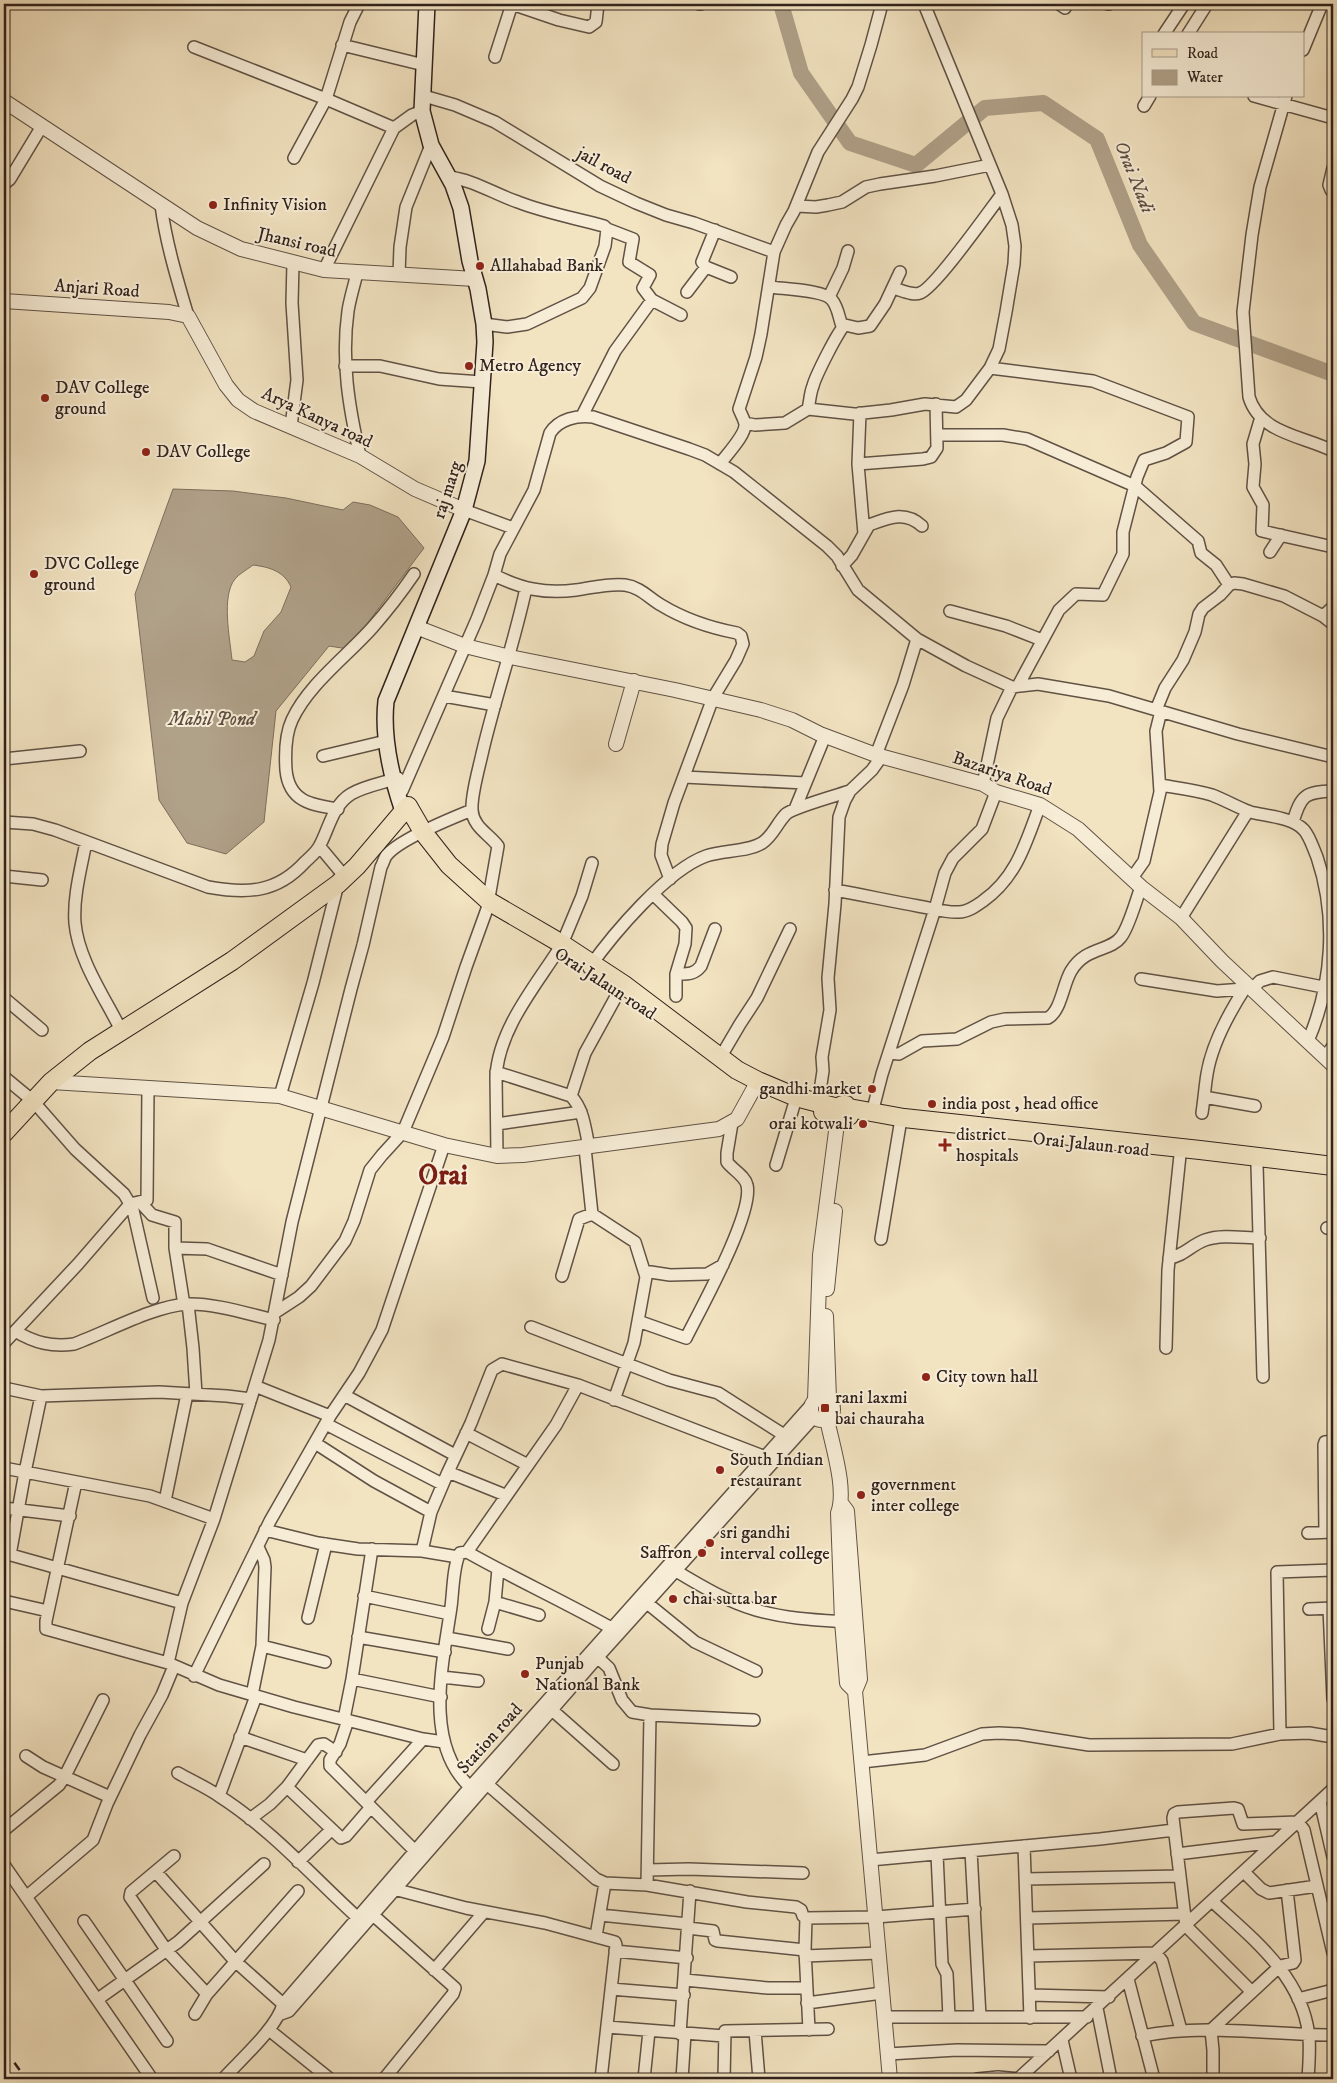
<svg xmlns="http://www.w3.org/2000/svg" width="1337" height="2083" font-family="'IM FELL DW Pica',serif">
<style>
.water{fill:#b0a189;stroke:#7d6e5d;fill-rule:evenodd}
.lines{fill:none;stroke-linecap:round;stroke-linejoin:round}
.river{stroke:#b0a189;stroke-width:16}
.minor-casing{stroke:#605245;stroke-width:14}
.tertiary-casing{stroke:#605245;stroke-width:16}
.secondary-casing{stroke:#30221c;stroke-width:18}
.primary-casing{stroke:#30221c;stroke-width:20}
.minor{stroke:#f7edd7;stroke-width:11}
.tertiary{stroke:#f7edd7;stroke-width:14}
.secondary{stroke:#f7edd7;stroke-width:15}
.primary{stroke:#f2e3c1;stroke-width:18}
.rail{stroke:#30221c;stroke-width:2.5;stroke-dasharray:9 9;stroke-linecap:butt}
.poi-dot{fill:#8f2418;stroke:#f7edd7;stroke-width:2}
.labels{text-anchor:middle;dominant-baseline:central;stroke-width:4;stroke-linejoin:round;paint-order:stroke}
.street-label{font-size:18px;fill:#30221c;stroke:#f7edd7}
.poi-label{font-size:18px;fill:#30221c;stroke:#f7edd7;text-anchor:start}
.water-label{font-size:19px;font-style:italic;fill:#5d4e42;stroke:#f7edd7}
.town-label{font-size:28px;font-weight:bold;fill:#7a1f14;stroke:#f7edd7}
</style>
<rect width="100%" height="100%" fill="#f2e3c1"/>
<filter id="stains"><feTurbulence type="fractalNoise" baseFrequency=".004" numOctaves="4"/><feColorMatrix values="0 0 0 0 .2 0 0 0 0 .09 0 0 0 0 .02 0 0 0 .5 -.17"/></filter>
<radialGradient id="worn" r=".72"><stop offset=".6" stop-color="#630" stop-opacity="0"/><stop offset="1" stop-color="#630" stop-opacity=".3"/></radialGradient>
<path class="water" d="M173,489L233,491L286,498L343,510L353,502L370,505L398,517L424,548L348,649L329,646L276,711L264,822L226,854L187,843L159,800L135,594ZM253,565C269,567 284,571 291,587L281,612L264,631L254,656L245,662L232,660C230,639 221,596 235,579C239,574 248,569 253,565Z"/>
<g class="lines">
<path class="river" d="M781,4L801,73L850,143L916,165L985,108L1043,103L1097,139L1140,245L1194,323L1333,374"/>
<g class="minor-casing">
<path id="minor" d="M512,4L559,20L589,27L596,22L598,4
M699,4H701
M1059,4L1065,8
M1108,4H1109
M1164,34L1184,4
M1188,34L1207,4
M342,45L424,65
M194,47L326,99L394,128
M1303,50L1322,4
M495,57L512,4
M424,96L455,105L495,122L600,186L636,203L666,215L694,223L774,252
M1254,96L1333,118
M1286,96L1260,187L1252,235L1243,312L1249,397C1260,434 1304,436 1333,451
M1144,106L1150,96
M294,158L326,99L350,22L359,4
M1333,168L1329,185L1331,190L1333,192
M449,177C474,180 494,194 518,202C546,213 575,218 604,226L607,229L605,246L590,288L582,298L527,324L507,327L484,324
M4,184L10,179L42,126
M161,205C166,243 177,279 188,316
M797,206L816,207L828,205L842,202L866,187L880,184L935,176L990,165
M607,229L633,239L629,262L650,275L643,288L652,300L681,315
M706,267L731,277
M324,270L394,128L412,115L422,111
M357,273C354,286 350,298 348,311C341,361 349,408 360,456
M399,275L400,247L406,207L431,145
M770,287C783,289 825,290 832,300C838,307 839,318 842,326
M893,288C901,290 913,296 920,293C935,288 989,211 1002,194
M687,292L706,267L702,262L715,230
M829,297L843,268L848,251
M345,366H380L439,379L482,382
M990,368L1093,381L1188,417L1186,442L1166,453L1144,460L1137,477L1123,532V554L1103,595L1076,594L1059,610L1019,684
M808,409C810,401 810,393 813,386C815,377 840,327 845,325L858,328L870,326L885,304L900,272
M860,413L858,464L864,534
M582,416L615,351L652,300
M1261,417L1253,444L1255,464L1253,487L1263,505L1262,531L1333,547
M745,423L755,425L785,423L808,409L854,414L891,410L925,404L956,407L966,400L990,368L999,349L1006,312L1014,264L1015,246L1012,225L1002,194L924,4
M291,426L297,380L292,303L293,263
M937,435H1003L1027,439L1135,486L1198,541L1201,553L1216,565L1229,585
M720,464C726,455 746,435 745,424C744,419 741,414 739,409L756,357L761,334L774,252L786,225L794,211L818,152L852,99L858,87L871,45L882,4
M858,464L923,459L931,457L937,448L936,404
M464,510L513,528
M1270,552L1281,535
M842,566L852,555L869,525C888,518 905,510 922,526
M494,575C522,589 545,594 576,590C592,588 608,583 625,585C640,587 649,598 661,605C684,619 711,628 737,633L741,636L743,644L736,660L713,698L674,803L662,844L661,855L670,879
M950,611L1006,626L1042,640
M1323,616L1333,607
M444,696L495,705
M1156,710L1165,688L1183,660L1195,632L1199,614L1203,608L1220,595L1229,585L1234,583L1243,584L1284,596L1323,616L1333,624
M876,755L903,685L917,639
M323,756L386,741
M4,759L80,751
M684,777L805,783
M983,784L997,718L1012,687
M1160,785C1178,788 1195,790 1212,795C1225,800 1237,807 1250,812C1266,816 1292,817 1304,830C1310,837 1313,848 1317,857C1337,916 1333,983 1308,1041
M402,791L477,619L494,575L500,554L534,490L550,433C559,419 577,415 593,417L689,449L705,455L734,472L827,546L837,556L858,590L917,639L966,666L1012,687L1038,684L1109,696L1238,734L1333,757
M338,809C312,805 289,802 286,770C285,754 285,735 292,720C308,685 346,657 372,628C387,611 401,593 414,574
M795,809L825,736
M4,822L33,824L55,830L208,887C247,894 277,893 305,862C310,857 317,852 320,845C329,828 333,805 351,794C365,786 383,783 398,778
M1293,822C1301,795 1305,792 1333,791
M86,842C81,868 73,897 75,923C78,959 105,998 121,1030
M320,847L345,877
M4,876L42,880
M1132,878L1144,861L1160,792L1156,731L1161,711
M835,890C863,895 890,901 918,906C931,908 946,913 959,912C968,912 976,906 983,901C1017,877 1026,842 1040,805
M653,894L682,922L686,928L685,944L676,974V996
M1181,918L1248,811
M562,944L582,896L592,863
M589,968C613,934 667,870 706,856C723,850 748,852 762,843C773,836 777,823 786,814C794,807 838,795 850,791
M676,974C687,974 694,975 701,966L715,929
M1141,979L1217,991L1244,989
M1252,989L1260,981L1273,977L1333,989
M4,998L42,1030
M889,1053L899,1054L922,1041L957,1039L991,1022L1005,1019L1048,1018C1061,1011 1063,984 1071,971C1086,946 1110,952 1121,937C1129,927 1136,900 1141,887
M1325,1057L1333,1046
M720,1058L740,1024L757,998L790,929
M496,1072L571,1096C584,1110 585,1129 589,1147
M4,1077L33,1101L75,1149L124,1194L130,1204L78,1264L4,1343
M280,1096L313,983L338,884
M571,1096L585,1053L623,984
M1204,1097L1255,1106
M818,1104L823,1071L822,1057L830,1010L828,978L835,904L839,817L845,800L850,791L872,770L882,756
M872,1113L882,1074L935,909L945,873L953,858L982,829L996,792
M1202,1113C1204,1100 1205,1086 1207,1074C1212,1043 1230,1011 1247,985
M497,1124L581,1112
M585,1148L592,1214
M497,1156L496,1076C499,1030 533,989 557,952
M776,1165L794,1105
M1257,1165L1263,1377
M140,1202L152,1215L175,1222V1248
M130,1204L147,1200L148,1088
M128,1208L133,1210L153,1298
M1327,1228L1333,1229
M881,1239L900,1125
M1169,1258C1184,1256 1191,1245 1205,1240C1222,1234 1243,1238 1260,1238
M644,1271L670,1275L707,1274L723,1265
M562,1276L579,1219L592,1214L635,1242L646,1277L634,1343L614,1400
M188,1304L193,1348L196,1394
M184,1305L175,1248L207,1249L282,1275
M276,1312L299,1297L311,1286L345,1241L354,1221L370,1170L382,1155L403,1132L443,1037L466,967L487,909L498,846C489,834 473,827 472,810C471,795 479,768 482,754C495,698 514,644 526,588
M638,1321L686,1338C700,1310 754,1213 747,1185C745,1176 733,1170 727,1162V1153L732,1123
M531,1327L669,1380L718,1393L784,1435
M15,1331C35,1343 52,1347 74,1344C107,1332 154,1306 187,1304C214,1303 248,1314 274,1320
M1166,1348L1168,1270L1180,1155
M255,1386L330,1416
M4,1388L41,1396L159,1392L227,1396L251,1399
M344,1395L455,1455
M326,1424L442,1484
M466,1433L528,1465
M315,1443L374,1481L431,1512
M4,1468L150,1496L214,1519
M448,1472L505,1495
M76,1482L46,1621V1629L168,1663L219,1685L294,1707L423,1739L444,1742
M165,1501L187,1394
M4,1508L70,1516
M265,1530L318,1543L358,1549L422,1551L458,1557
M1325,1532L1324,1445L1325,1442L1333,1441
M1308,1533L1333,1532
M422,1551L431,1512L448,1472L471,1423L492,1370L502,1364L578,1385L763,1456
M467,1552L556,1425L578,1385
M4,1553L182,1603
M10,1555L25,1472L41,1396
M676,1571C701,1586 728,1602 756,1610C787,1619 817,1620 849,1622
M364,1596L450,1614
M4,1601L48,1611
M495,1602L539,1615
M647,1603L695,1642L756,1671
M1329,1608L1333,1699
M1309,1609L1333,1608
M308,1618L326,1544
M488,1629L495,1602L498,1569
M358,1637L445,1652
M447,1638L508,1649
M262,1646L325,1662
M593,1653L609,1668L622,1700L632,1712L650,1715L754,1720
M168,1663L182,1603L214,1519L269,1340L292,1222L351,989L363,945L381,867C383,864 384,859 386,856C398,840 452,818 472,810
M194,1676L270,1521L330,1416L359,1373L382,1330L444,1145
M442,1677L478,1681
M352,1679L441,1697
M252,1695L262,1646L265,1567L264,1560L258,1547
M552,1710L613,1764
M344,1719L352,1679L372,1549
M348,1720L340,1744L330,1760V1766L415,1851
M1280,1734L1277,1572L1333,1570
M240,1737L307,1760
M26,1756L43,1767L110,1797
M862,1762L925,1755L982,1734L999,1733L1019,1734L1089,1745L1232,1744L1280,1734L1309,1733L1333,1737
M178,1773C192,1781 206,1787 219,1796C271,1829 313,1877 358,1918
M487,1784L596,1879L605,1883L647,1885L747,1902L796,1907L801,1910L803,1916L806,1918L876,1917L975,1909
M287,1787L341,1838L346,1836L371,1807
M470,1787C423,1743 443,1663 451,1607C453,1593 453,1565 460,1553L467,1552C515,1579 565,1602 613,1629
M219,1796L256,1696
M1320,1801L1333,1857
M366,1802L423,1739
M250,1819L270,1804L287,1787L318,1745L324,1744L336,1752
M4,1830L59,1785L65,1776L103,1700
M1024,1846L1030,2018
M971,1851L980,2017
M937,1854L942,1964L947,1974L949,2017
M1177,1854L1275,1842
M174,1856L131,1892L130,1897L167,1951L207,1994
M870,1860L1100,1839L1174,1830
M298,1862L331,1830
M4,1865L152,2079
M648,1870L689,1869L803,1873
M156,1872L235,1961L283,2004
M1244,1872L1261,1889L1269,1893L1317,1886
M1025,1879L1180,1876
M647,1885L650,1715
M390,1888L466,1908L545,1923L615,1942L616,1945L601,2079
M26,1897L93,1840L107,1804L140,1735L162,1695L174,1666
M1213,1902C1253,1939 1303,1977 1309,2037C1310,2051 1309,2065 1308,2079
M373,1915L455,1988L453,1994L384,2079
M600,1915L688,1924
M806,1918L805,1950L809,2030
M1027,1918L1185,1914
M84,1921L167,2041
M688,1928L713,1931L715,1940L718,1941L805,1950
M596,1936L605,1883
M615,1951L687,1958
M805,1956L879,1953
M1028,1956L1156,1953L1162,1961L1181,2030
M434,1970L484,1912
M1128,1979L1154,2079
M685,1980L768,1988H806
M611,1989L684,1995
M1252,1992L1186,1926L1173,1818L1174,1814L1178,1812L1234,1808L1238,1809L1243,1824L1298,1822L1304,1830L1333,1953
M1030,1995L1109,1997
M98,1999L178,1942L264,1864
M1298,1999L1333,1990
M807,2003L882,1993
M1097,2008L1111,2079
M195,2014L207,1994L298,1891
M281,2014L289,2011L598,1657L814,1417
M885,2017H1087
M607,2027L724,2036
M269,2030L330,2079
M755,2031L759,2079
M680,2034L690,1891
M1142,2036C1205,2023 1270,2035 1333,2035
M1062,2040L1071,2079
M888,2054L957,2050L1049,2051
M223,2079C240,2060 277,2028 283,2004L470,1787L812,1404
M644,2079L649,2031
M682,2079L685,2034
M724,2079L725,2031L828,2029
M977,2079L998,2077L1019,2079
M1018,2079L1333,1789
M1213,2079V2050L1211,2030L1280,1966L1293,1963L1295,1960L1287,1890"/>
</g>
<g class="tertiary-casing">
<path id="tertiary" d="M4,101L197,228L241,249L324,270L475,279
M4,301L169,312L188,316L226,385L238,400L254,411L360,456L415,489L464,510
M416,627L465,646L510,657L675,690L761,710L792,720L820,734L876,755L983,784L996,792L1040,805L1078,829L1141,887L1181,918L1222,961L1333,1065
M616,744L634,681
M51,1082L280,1096L444,1145L497,1156L523,1155L719,1129L737,1119L758,1081
M827,1289L835,1211
M826,1316L829,1399
M811 1409a11 11 0 1 1 22 0a11 11 0 1 1-22 0Z
M815,1400L820,1255L838,1116
M827,1419C832,1445 847,1489 838,1513L842,1621L847,1683L855,1691
M841,1503L847,1511L860,1679L855,1691L890,2079"/>
</g>
<g class="secondary-casing">
<path id="secondary" d="M403,811C391,776 382,738 386,701L464,510L477,461L485,342L484,324L478,289L470,261L461,208L453,185L431,145L422,111L427,4"/>
</g>
<g class="primary-casing">
<path id="primary" d="M849,1108L904,1118L1200,1150L1333,1166
M823,1112L837,1114L844,1119L849,1116L850,1110L846,1105H842L837,1110V1114
M4,1133L51,1082L90,1051L232,961L338,884L357,866L408,806L423,832L449,865L490,902L562,944L623,984L737,1070L758,1081L796,1097L838,1108"/>
</g>
<use href="#minor" class="minor"/>
<use href="#tertiary" class="tertiary"/>
<use href="#secondary" class="secondary"/>
<use href="#primary" class="primary"/>
<path class="rail" d="M4,2048L26,2079"/>
</g>
<g class="poi-dot">
<circle cx="213" cy="205" r="5"/>
<circle cx="480" cy="266" r="5"/>
<circle cx="469" cy="366" r="5"/>
<circle cx="45" cy="398" r="5"/>
<circle cx="146" cy="452" r="5"/>
<circle cx="34" cy="574" r="5"/>
<circle cx="872" cy="1089" r="5"/>
<circle cx="932" cy="1104" r="5"/>
<circle cx="863" cy="1124" r="5"/>
<path d="M942.5 1137.5h5v5h5v5h-5v5h-5v-5h-5v-5h5z"/>
<circle cx="926" cy="1377" r="5"/>
<rect x="820" y="1403" width="10" height="10" rx="2.5"/>
<circle cx="720" cy="1470" r="5"/>
<circle cx="861" cy="1495" r="5"/>
<circle cx="710" cy="1543" r="5"/>
<circle cx="702" cy="1553" r="5"/>
<circle cx="673" cy="1599" r="5"/>
<circle cx="525" cy="1674" r="5"/>
</g>
<g class="labels">
<g class="street-label">
<text transform="translate(604 166) rotate(28)">jail road</text>
<text transform="translate(297 243) rotate(13)">Jhansi road</text>
<text transform="translate(97 289) rotate(4)">Anjari Road</text>
<text transform="translate(317 418) rotate(25)">Arya Kanya road</text>
<text transform="translate(448 490) rotate(-72)">raj marg</text>
<text transform="translate(1002 774) rotate(19)">Bazariya Road</text>
<text transform="translate(605 984) rotate(33)">Orai Jalaun road</text>
<text transform="translate(1091 1145) rotate(6)">Orai Jalaun road</text>
<text transform="translate(490 1739) rotate(-48)">Station road</text>
</g>
<g class="poi-label">
<text x="223" y="205">Infinity Vision</text>
<text x="490" y="266">Allahabad Bank</text>
<text x="479" y="366">Metro Agency</text>
<text x="55" y="388">DAV College<tspan x="55" dy="21">ground</tspan></text>
<text x="156" y="452">DAV College</text>
<text x="44" y="564">DVC College<tspan x="44" dy="21">ground</tspan></text>
<text x="862" y="1089" text-anchor="end">gandhi market</text>
<text x="942" y="1104">india post , head office</text>
<text x="853" y="1124" text-anchor="end">orai kotwali</text>
<text x="956" y="1135">district<tspan x="956" dy="21">hospitals</tspan></text>
<text x="936" y="1377">City town hall</text>
<text x="835" y="1398">rani laxmi<tspan x="835" dy="21">bai chauraha</tspan></text>
<text x="730" y="1460">South Indian<tspan x="730" dy="21">restaurant</tspan></text>
<text x="871" y="1485">government<tspan x="871" dy="21">inter college</tspan></text>
<text x="720" y="1533">sri gandhi<tspan x="720" dy="21">interval college</tspan></text>
<text x="692" y="1553" text-anchor="end">Saffron</text>
<text x="683" y="1599">chai sutta bar</text>
<text x="535" y="1664">Punjab<tspan x="535" dy="21">National Bank</tspan></text>
</g>
<g class="water-label">
<text transform="translate(1134 177) rotate(68)">Orai Nadi</text>
<text x="212" y="719">Mahil Pond</text>
</g>
<g class="town-label">
<text x="443" y="1175">Orai</text>
</g>
</g>
<rect width="1337" height="2083" fill="none" stroke="#f2e3c1" stroke-width="20"/>
<rect x="5" y="5" width="1327" height="2073" fill="none" stroke="#30221c" stroke-width="2.5"/>
<rect x="10" y="10" width="1317" height="2063" fill="none" stroke="#30221c"/>
<rect x="1142" y="32" width="162" height="65" fill="#f7edd7" stroke="#a79c8c"/>
<rect x="1152" y="49" width="25" height="8" fill="#f2e3c1" stroke="#a79c8c"/>
<text x="1187" y="58" font-size="15" fill="#30221c">Road</text>
<rect x="1152" y="70" width="25" height="15" fill="#b0a189" stroke="#a79c8c"/>
<text x="1187" y="82" font-size="15" fill="#30221c">Water</text>
<rect width="100%" height="100%" filter="url(#stains)"/>
<rect width="100%" height="100%" fill="url(#worn)"/>
</svg>
